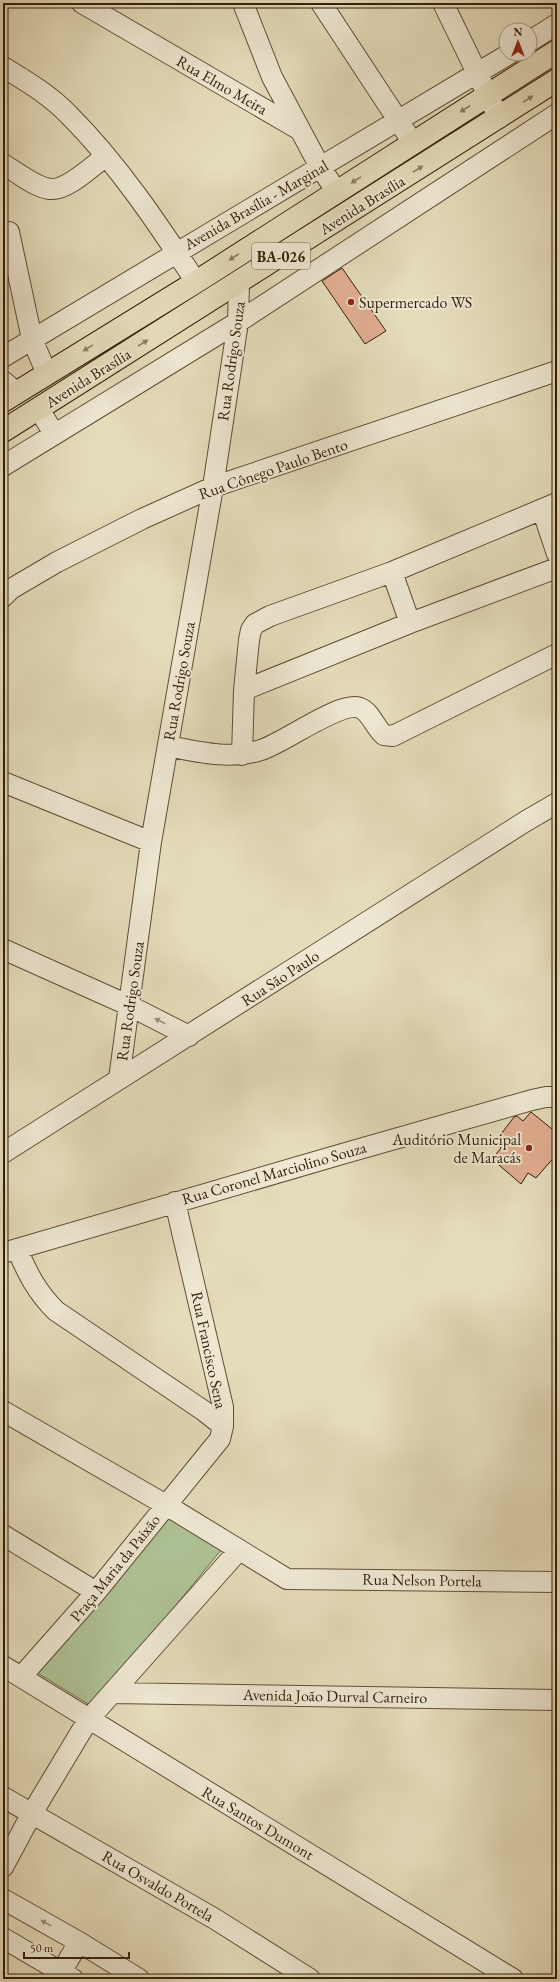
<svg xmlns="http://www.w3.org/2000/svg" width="560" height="1982" font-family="'EB Garamond',serif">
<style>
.green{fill:#aec295;stroke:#70704e}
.building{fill:#e2ad91;stroke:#331f08}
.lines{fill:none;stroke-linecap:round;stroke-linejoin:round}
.minor-casing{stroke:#604e35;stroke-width:22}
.major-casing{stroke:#331f08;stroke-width:24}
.minor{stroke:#eee8d3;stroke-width:20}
.major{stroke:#e5dcbb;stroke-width:22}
.oneway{fill:#8c7e62}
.oneway2{fill:#9a8e78}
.poi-dot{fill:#8f2418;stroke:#eee8d3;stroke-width:1.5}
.labels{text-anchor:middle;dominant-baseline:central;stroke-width:4;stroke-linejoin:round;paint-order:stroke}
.shield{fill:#eee8d3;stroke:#6b5b45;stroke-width:1}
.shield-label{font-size:15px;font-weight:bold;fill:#331f08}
.street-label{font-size:16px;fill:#331f08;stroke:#eee8d3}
.poi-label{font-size:16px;fill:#331f08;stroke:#eee8d3;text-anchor:start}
</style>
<rect width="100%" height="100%" fill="#e5dcbb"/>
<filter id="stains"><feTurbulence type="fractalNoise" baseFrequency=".005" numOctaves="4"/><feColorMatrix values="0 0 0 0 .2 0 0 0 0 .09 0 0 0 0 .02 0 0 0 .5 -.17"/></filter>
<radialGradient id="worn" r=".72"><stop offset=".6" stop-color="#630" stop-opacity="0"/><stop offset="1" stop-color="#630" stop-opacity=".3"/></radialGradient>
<path class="green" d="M169,1518L221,1550L93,1707L36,1672Z"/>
<path class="building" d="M342,268L386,331L365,344L322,281Z
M531,1112L557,1133V1136L552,1143L557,1147V1154L536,1178L528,1173L521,1184L492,1159L501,1148L495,1142L514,1117L517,1116L523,1121Z"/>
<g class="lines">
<g class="minor-casing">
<path id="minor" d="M82,3L300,130
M243,3L272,77L320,167L337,192
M321,3L413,143
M443,3L499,118
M530,41L557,24
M3,67C26,81 50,95 69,115C118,164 158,224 196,282
M3,164C17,172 34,187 50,189C67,191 92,166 106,156
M9,232L32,339L47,374
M3,357L509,54
M3,381L17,393
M39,409L54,434
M3,466L238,322L557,114
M542,509L557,554
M392,572L410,623
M3,597L11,589L57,562L142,519L213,487L557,371
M244,690L410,623L557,568
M168,746C199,752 230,760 261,750C284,743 341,700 360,708C371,712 375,728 384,735L393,736L557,654
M242,755L244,690L249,640L251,630L255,624L270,616L392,572L557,503
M3,782L151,842
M3,949L130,1006L189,1036
M119,1079L151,842L213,487L238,322L239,283
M3,1153L526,821L557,803
M17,1249C28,1274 36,1291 56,1311L204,1411L223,1426
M3,1253L342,1154L532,1100L546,1097H557
M3,1411L166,1505L287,1579L557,1582
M3,1535L96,1592
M3,1666L513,1979
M21,1677L96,1592L220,1439L223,1426V1407L175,1202
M113,1693L557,1700
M3,1797L215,1919L310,1979
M3,1867L31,1815L88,1720L239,1550
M3,1899L79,1942L139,1979
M3,1938L73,1979
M57,1979L79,1942"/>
</g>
<g class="major-casing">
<path id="major" d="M3,401L196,282L557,51
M3,431L557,80"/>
</g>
<use href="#minor" class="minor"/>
<use href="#major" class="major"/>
</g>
<defs><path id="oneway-solid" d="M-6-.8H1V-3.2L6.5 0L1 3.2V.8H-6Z"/></defs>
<g class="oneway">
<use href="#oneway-solid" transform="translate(528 99) rotate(-33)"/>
<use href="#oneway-solid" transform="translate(465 109) rotate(147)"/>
<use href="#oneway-solid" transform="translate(418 169) rotate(-32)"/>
<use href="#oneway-solid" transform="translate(356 180) rotate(148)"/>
<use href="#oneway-solid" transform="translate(234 257) rotate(148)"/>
<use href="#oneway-solid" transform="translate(143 343) rotate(-32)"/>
<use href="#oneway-solid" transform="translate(88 348) rotate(148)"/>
</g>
<g class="oneway2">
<use href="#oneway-solid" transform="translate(160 1021) rotate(-153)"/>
<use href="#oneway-solid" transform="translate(46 1923) rotate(-151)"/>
</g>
<g class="poi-dot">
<circle cx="351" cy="302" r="4"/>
<circle cx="529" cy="1148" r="4"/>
</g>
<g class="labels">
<rect class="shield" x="252" y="243" width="58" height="26" rx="3"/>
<g class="shield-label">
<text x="281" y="256">BA-026</text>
</g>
<g class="street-label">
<text transform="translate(222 85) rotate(30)">Rua Elmo Meira</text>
<text transform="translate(256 205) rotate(-30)">Avenida Brasília - Marginal</text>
<text transform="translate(362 205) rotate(-32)">Avenida Brasília</text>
<text transform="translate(231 361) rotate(-82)">Rua Rodrigo Souza</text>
<text transform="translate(88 378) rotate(-32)">Avenida Brasília</text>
<text transform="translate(273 469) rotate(-19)">Rua Cônego Paulo Bento</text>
<text transform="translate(179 681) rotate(-80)">Rua Rodrigo Souza</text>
<text transform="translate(280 978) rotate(-33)">Rua São Paulo</text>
<text transform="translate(130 1001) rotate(-82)">Rua Rodrigo Souza</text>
<text transform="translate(274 1173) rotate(-16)">Rua Coronel Marciolino Souza</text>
<text transform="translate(209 1350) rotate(78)">Rua Francisco Sena</text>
<text transform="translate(115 1568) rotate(-51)">Praça Maria da Paixão</text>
<text transform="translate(422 1580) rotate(1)">Rua Nelson Portela</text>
<text transform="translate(335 1696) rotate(1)">Avenida João Durval Carneiro</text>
<text transform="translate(258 1823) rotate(31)">Rua Santos Dumont</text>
<text transform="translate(158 1886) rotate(30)">Rua Osvaldo Portela</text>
</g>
<g class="poi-label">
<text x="359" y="302">Supermercado WS</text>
<text x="521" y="1139" text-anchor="end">Auditório Municipal<tspan x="521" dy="18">de Maracás</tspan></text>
</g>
</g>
<rect width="560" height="1982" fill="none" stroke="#e5dcbb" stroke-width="16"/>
<rect x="4" y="4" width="552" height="1974" fill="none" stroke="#331f08" stroke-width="2"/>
<rect x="8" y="8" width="544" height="1966" fill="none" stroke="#331f08"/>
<g transform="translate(518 42)"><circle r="19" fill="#eee8d3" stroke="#a39882"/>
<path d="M0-3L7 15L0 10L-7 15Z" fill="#8f2418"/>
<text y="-6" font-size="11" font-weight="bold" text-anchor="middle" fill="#331f08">N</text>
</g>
<path d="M24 1952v6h105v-6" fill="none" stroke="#331f08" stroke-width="2"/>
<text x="30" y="1952" font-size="12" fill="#331f08" stroke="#eee8d3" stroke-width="3" paint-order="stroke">50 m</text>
<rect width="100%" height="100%" filter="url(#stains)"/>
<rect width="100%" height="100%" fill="url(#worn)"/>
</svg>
